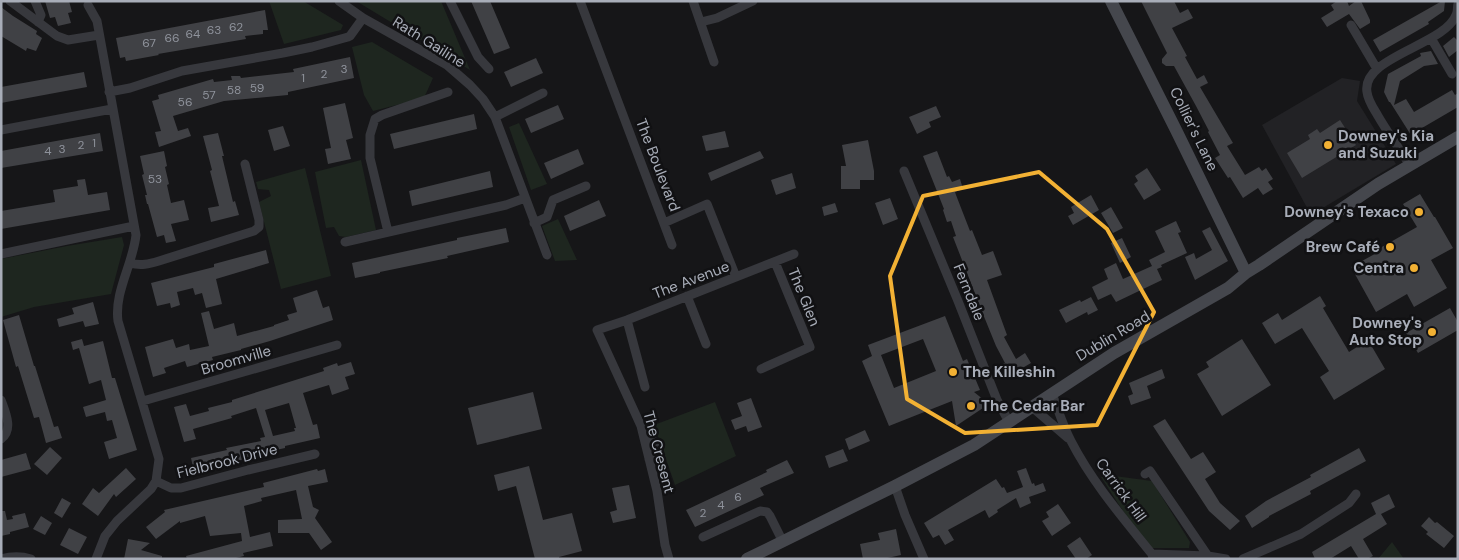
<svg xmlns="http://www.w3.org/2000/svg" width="1459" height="560" font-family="'DM Sans',sans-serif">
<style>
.built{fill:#222225}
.green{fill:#1e261f}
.building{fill:#404145;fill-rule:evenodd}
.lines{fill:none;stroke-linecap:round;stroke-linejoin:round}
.street{stroke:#37383d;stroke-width:9}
.secondary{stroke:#45474d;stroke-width:12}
.marked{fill:none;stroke:#f2b134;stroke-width:4;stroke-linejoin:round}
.poi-dot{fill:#f2b134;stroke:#111113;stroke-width:2}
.labels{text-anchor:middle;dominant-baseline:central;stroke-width:5;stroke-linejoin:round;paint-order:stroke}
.number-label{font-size:12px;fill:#8e929b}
.street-label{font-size:15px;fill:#a8adb8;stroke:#111113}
.poi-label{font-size:15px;font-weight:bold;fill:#a8adb8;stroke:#111113;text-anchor:end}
</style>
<rect width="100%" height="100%" fill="#161618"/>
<path class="built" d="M1342,78L1360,81L1357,101L1396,164L1311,215L1262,125Z"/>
<path class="green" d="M269,1H303L343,25L341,30L284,44Z
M356,1H441L470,70Z
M372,42L433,78L424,98L373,111L364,95L352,47Z
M519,123L547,184L531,190L509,127Z
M361,160L376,230L346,237L339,236L334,227L326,228L315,172Z
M305,168L331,276L281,289L259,202L271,196L269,190L258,189L256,182Z
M558,219L577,260L555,261L542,226Z
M122,237L124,245L111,294L34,307L1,317V259L67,246Z
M715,402L736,456L675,485L654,425Z
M1107,475L1152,481L1190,542L1189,548H1147L1101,477Z
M1392,542L1404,559H1378Z"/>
<path class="building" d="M45,1H69L72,12L68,13L71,23L58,26L55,17L50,18Z
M471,1H490L510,48L494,54Z
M1141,1H1174L1180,13L1188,9L1193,18L1172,28L1187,56L1185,57L1197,79L1204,75L1208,83L1200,87L1233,143L1227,146L1245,175L1259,167L1262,171L1266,168L1273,179L1268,182L1273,189L1263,195L1258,188L1243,198L1230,177L1228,178L1215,158L1220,155L1208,132L1209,131L1196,106L1174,66H1166L1162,63V59L1167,53Z
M1337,1H1347L1349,6L1356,1H1361L1370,20V23L1360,29L1349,14L1327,27L1321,18L1334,10L1331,5Z
M1442,1H1445L1444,11L1428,22L1429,24L1380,52L1373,40Z
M1,7L13,16L37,31L36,34L42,38L36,51L27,48L26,51L1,36Z
M265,10L268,30H263V34L245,36L246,39L158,54L159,55L126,61L125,57L120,58L116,38Z
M1454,37L1458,41V50L1449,57L1443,46Z
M1431,51L1438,64L1424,66L1400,81L1394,105L1406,99L1414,112L1452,90L1455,95L1458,93V107L1422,128L1427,136L1416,143L1390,102H1389L1384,92L1388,74L1421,56L1420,53Z
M350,57L354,78L288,92V95L224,101L173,116L178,131L188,128L191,136L159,147L155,132L161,131L152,101L159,99L158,95L213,79L214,82L232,80L231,76H240L241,78L294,72L293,69Z
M536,58L543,73L511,87L504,72Z
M84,72L87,87L1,103V87Z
M345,103L353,138L346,140L351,159L328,164L325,149L331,148L323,108Z
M558,105L564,119L531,133L525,119Z
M936,106L941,117L929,122L931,127L917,134L909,117Z
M474,114L477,129L394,149L390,134Z
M1340,120L1356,145L1302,178L1287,153L1310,139L1308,135L1317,129L1320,133Z
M283,126L290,146L274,151L268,130Z
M725,131L729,147L706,151L702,136Z
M100,133L103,151L1,168V151Z
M218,133L224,156H222L233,202L235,201L239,215L211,222L208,208L219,206L210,171L212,170L203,136Z
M868,140L874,171V180H860V189H841V166H846L842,145Z
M578,149L584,164L551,179L544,163Z
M164,151L167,166L165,167L169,184L167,185L171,203L184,200L189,220L171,224L176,241L166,243L164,235L157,237L148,204H147L145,195H147L142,175L144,174L140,156Z
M760,151L764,158L711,181L708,173Z
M937,151L947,177L949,176L952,182L960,179L963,189L955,192L956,195L970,231L972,230L982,255L993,251L1002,275L987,280L1007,335L1004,337L1016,359L1025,353L1031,363L1012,374L1010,371L1005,374L1000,365L1005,363L996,346L985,319L953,237L956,236L951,221L947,222L943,210L944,209L923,156Z
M1147,168L1161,190L1144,200L1134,184L1138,181L1135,176Z
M490,171L493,187L412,206L409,191Z
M792,173L796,188L776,195L771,180Z
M85,179L88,195L107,192L110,210L1,229V211L55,202L53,190L78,186L77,180Z
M1420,194L1434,217H1435L1453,248L1431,260L1447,288L1414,307L1407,294L1376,312L1351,267L1382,250L1380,248L1417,227L1403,204Z
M1091,195L1099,210L1073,225L1068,216L1074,213L1071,207Z
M890,198L898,219L883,225L875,203Z
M599,200L606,216L570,231L564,216Z
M835,203L838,212L824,216L822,207Z
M1111,207L1123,228L1113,233L1101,213Z
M1176,221L1181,232L1178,233L1187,253L1161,265L1162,267L1157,269L1162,280L1116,302L1111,294L1098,300L1092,287L1108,279L1104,269L1116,263L1123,279L1152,266L1149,260L1165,252L1155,231Z
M1210,227L1228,261L1195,280L1185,257L1194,253L1196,259L1212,250L1202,231Z
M506,228L509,242L447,256L448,258L380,272V273L355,278L352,263L457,240V238Z
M1122,238L1131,257L1120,263L1111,243Z
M266,250L269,263L216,279L222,304L206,308L202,293L195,295L193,288L177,292L180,305L171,308L170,303L157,306L151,283L214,267V264Z
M317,290L323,308L329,306L333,320L270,341L241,349V350L212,357L213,360L187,367L185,361L164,368L166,373L153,377L145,347L173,339L176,348L189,344L190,350L209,346L201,313L209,311L214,329L234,323L237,336L274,326V325L289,320L287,315L297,312L293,298Z
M1320,296L1326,306L1323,308L1349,352L1368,340L1385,369L1334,400L1320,377L1329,371L1302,328L1275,344L1262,323L1278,313L1282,320Z
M1091,297L1098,310L1088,315L1087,312L1066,323L1059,310L1080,300L1081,302Z
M93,302L99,324L85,327L83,321L59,327L57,319L74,314L72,308Z
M1450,308L1458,322V330L1418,353L1406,333Z
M19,315L34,366H35L54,427L58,426L62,438L46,443L39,417L34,418L18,366L16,367L3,320Z
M945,316L963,361L967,359L980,390L974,392L989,404L956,426L952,401L889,426L862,361L872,356L868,345ZM923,339L936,371L894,388L881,355Z
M82,339L84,346L103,341L112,378H115L137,450L109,459L104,442L117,438L112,420L107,421L105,412L86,417L83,407L106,400L101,380L89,384L79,348L73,350L71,342Z
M1242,339L1271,385L1222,416L1197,374L1209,367L1206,362Z
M351,362L355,374L345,377L349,389L332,395L329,385L303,393L313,425L317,424L320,438L285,446V448L249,456L250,458L214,466V468L194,472L191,458L227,450L226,448L261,441L260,438L265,437L256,408L231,416L232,418L193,429L196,439L184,442L174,407L186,404L190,416L209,411L208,408L232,402V400L324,371L323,368L337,363L338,366ZM289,403L296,428H294L295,431L273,436L265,410Z
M1162,369L1165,378L1147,386L1151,398L1131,405L1128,396L1133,394L1129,383Z
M533,392L542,429L477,445L468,408Z
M751,398L762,427L748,432L746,426L735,430L731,420L742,416L737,403Z
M1165,419L1191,459L1203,452L1216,472L1205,479L1220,503L1240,521L1230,530L1209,511L1153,426Z
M865,430L870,441L849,450L845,439Z
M50,447L62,458L47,475L34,464Z
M1359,448L1366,461L1310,491L1311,494L1269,516V517L1252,528L1245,516L1266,501L1311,477L1310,475Z
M843,449L848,461L829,468L825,456Z
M26,453L31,469L1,477V460Z
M787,460L794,473L760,488L764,495L695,527L686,510L767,472L766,470Z
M529,466L543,520L572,513L582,551L559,557V559H535L516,486L498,491L494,475Z
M126,468L136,479L116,497L114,494L98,516L82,504L93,488L99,493Z
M1026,468L1032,484L1034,483L1035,486L1043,483L1046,491L1029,497L1031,503L1020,508L1016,498L997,510L998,512L989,518L985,510L948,530L954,540L945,545L939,535L933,538L924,523L996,479L1002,488L1004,487L1007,493L1023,487L1017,471Z
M317,469L318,471L325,469L328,482L308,486L313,507L319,510L315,518L332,542L321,550L309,533H278V520L302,519L296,490L261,498L262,501L244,506L250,537L270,532L273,546L243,553L244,556L232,559H187L186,556L242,541L241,533L210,536L205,516L180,523V521L156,539L146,527L165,512L164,510L264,487L263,483Z
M629,485L636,518L613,523L610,512L617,510L612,488Z
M1389,494L1395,507L1381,514L1387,524L1363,539L1373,556L1367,559H1359L1351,546L1330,559H1315L1312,552L1376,514L1371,503Z
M62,498L71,503L62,518L54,513Z
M1058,504L1071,523L1052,536L1042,521L1049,517L1046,512Z
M1,511H5L7,520L13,519L12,516L25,513L29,527L10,532V534L1,536Z
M41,516L52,523L45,535L33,529Z
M1429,517L1435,523L1437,522L1454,536L1444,548L1426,534L1428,532L1421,526Z
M69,528L87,537L78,554L60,545Z
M896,529L901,555L883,559H863L860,544L880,540L878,533Z
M1080,537L1092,555L1086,559H1076L1067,546Z
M128,539L150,543L141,550L162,556V559H124Z"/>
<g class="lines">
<path class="street" d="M10,1L57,36L68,40L99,35
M35,1L41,15L38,22
M339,1L363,18L447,65L470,85L483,99L495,117L547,255
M450,1L478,57L489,69
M580,1L672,245
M693,1L714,62
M88,5L97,21L136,235C133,264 114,292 118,321L159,459L156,481L151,489L117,521L105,536L96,559
M701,22L717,18L753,1
M1351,25L1377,69
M1431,38L1452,74
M109,92L130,88L182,71L283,53L312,47L348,37L350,36L363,18
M495,117L543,93
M1,130L112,109
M1410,165C1399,149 1388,133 1378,116C1374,109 1368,101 1367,92C1361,57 1445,45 1456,15C1458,12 1457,7 1458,4
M904,171L958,301L997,400L1009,422
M534,223L547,217L553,200L586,186
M664,223L707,204L736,277
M388,232L370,158V135L375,119L382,115L448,92
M345,242L506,205L525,198
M1,254L134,226
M130,263C141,266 149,264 159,261L254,231L259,227V220L245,164
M687,296L706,344
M627,320L645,387
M761,369L810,347L775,262
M1052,394C1058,409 1063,426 1071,441C1092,482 1123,518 1152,554L1153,559
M1,400C5,411 14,430 1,439
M143,401L337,345
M1032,407L1068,438
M659,457L666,480
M649,459L659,457L650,434
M1145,474L1150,471L1208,556
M156,481L171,488H181L248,470L315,454
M895,486L905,515L924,559
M703,537L760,511L767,512L770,516L782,540
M1152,554L1208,556L1226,559
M1,559C12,556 21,556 31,559
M669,559L665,545L657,491L641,426L597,330L627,320L794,254
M1243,559L1301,534L1349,503L1356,494"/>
<path class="secondary" d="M1111,1L1176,130L1246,273
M747,559L895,486L974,445L1114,353L1228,288L1246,273L1259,265L1378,184L1458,137"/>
</g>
<path class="marked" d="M1039,172L1107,229L1154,312L1097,425L965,433L907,399L890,276L923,196Z"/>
<g class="poi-dot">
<circle cx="1328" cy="145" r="5"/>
<circle cx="1419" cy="212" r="5"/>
<circle cx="1390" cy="247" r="5"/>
<circle cx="1414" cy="268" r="5"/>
<circle cx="1432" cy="332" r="5"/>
<circle cx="953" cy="372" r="5"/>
<circle cx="971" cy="406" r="5"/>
</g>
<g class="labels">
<g class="number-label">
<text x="236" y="27">62</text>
<text x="214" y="30">63</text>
<text x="193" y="34">64</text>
<text x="172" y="38">66</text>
<text x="149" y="43">67</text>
<text x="344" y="69">3</text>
<text x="324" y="74">2</text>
<text x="303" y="78">1</text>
<text x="257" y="88">59</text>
<text x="234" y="90">58</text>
<text x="209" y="95">57</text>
<text x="185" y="102">56</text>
<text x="94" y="143">1</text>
<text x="81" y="145">2</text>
<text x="62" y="149">3</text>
<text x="48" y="151">4</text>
<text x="155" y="179">53</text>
<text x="738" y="497">6</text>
<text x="721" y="505">4</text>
<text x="703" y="513">2</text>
</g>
<g class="street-label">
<text transform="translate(429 42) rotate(32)">Rath Gailine</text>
<text transform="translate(1194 129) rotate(64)">Collier's Lane</text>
<text transform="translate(658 165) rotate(69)">The Boulevard</text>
<text transform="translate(691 280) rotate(-21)">The Avenue</text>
<text transform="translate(969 292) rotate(68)">Ferndale</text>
<text transform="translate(804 297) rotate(68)">The Glen</text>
<text transform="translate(1113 336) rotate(-31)">Dublin Road</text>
<text transform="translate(236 360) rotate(-16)">Broomville</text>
<text transform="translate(659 452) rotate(75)">The Cresent</text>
<text transform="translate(227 461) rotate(-14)">Fielbrook Drive</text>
<text transform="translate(1121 490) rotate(54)">Carrick Hill</text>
</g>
<g class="poi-label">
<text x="1338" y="136" text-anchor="start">Downey's Kia<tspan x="1338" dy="17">and Suzuki</tspan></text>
<text x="1409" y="212">Downey's Texaco</text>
<text x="1380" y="247">Brew Café</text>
<text x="1404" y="268">Centra</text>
<text x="1422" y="323">Downey's<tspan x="1422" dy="17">Auto Stop</tspan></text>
<text x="963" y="372" text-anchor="start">The Killeshin</text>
<text x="981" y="406" text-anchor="start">The Cedar Bar</text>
</g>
</g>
<rect width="1459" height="560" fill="none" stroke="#a8adb8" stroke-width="5"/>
</svg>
